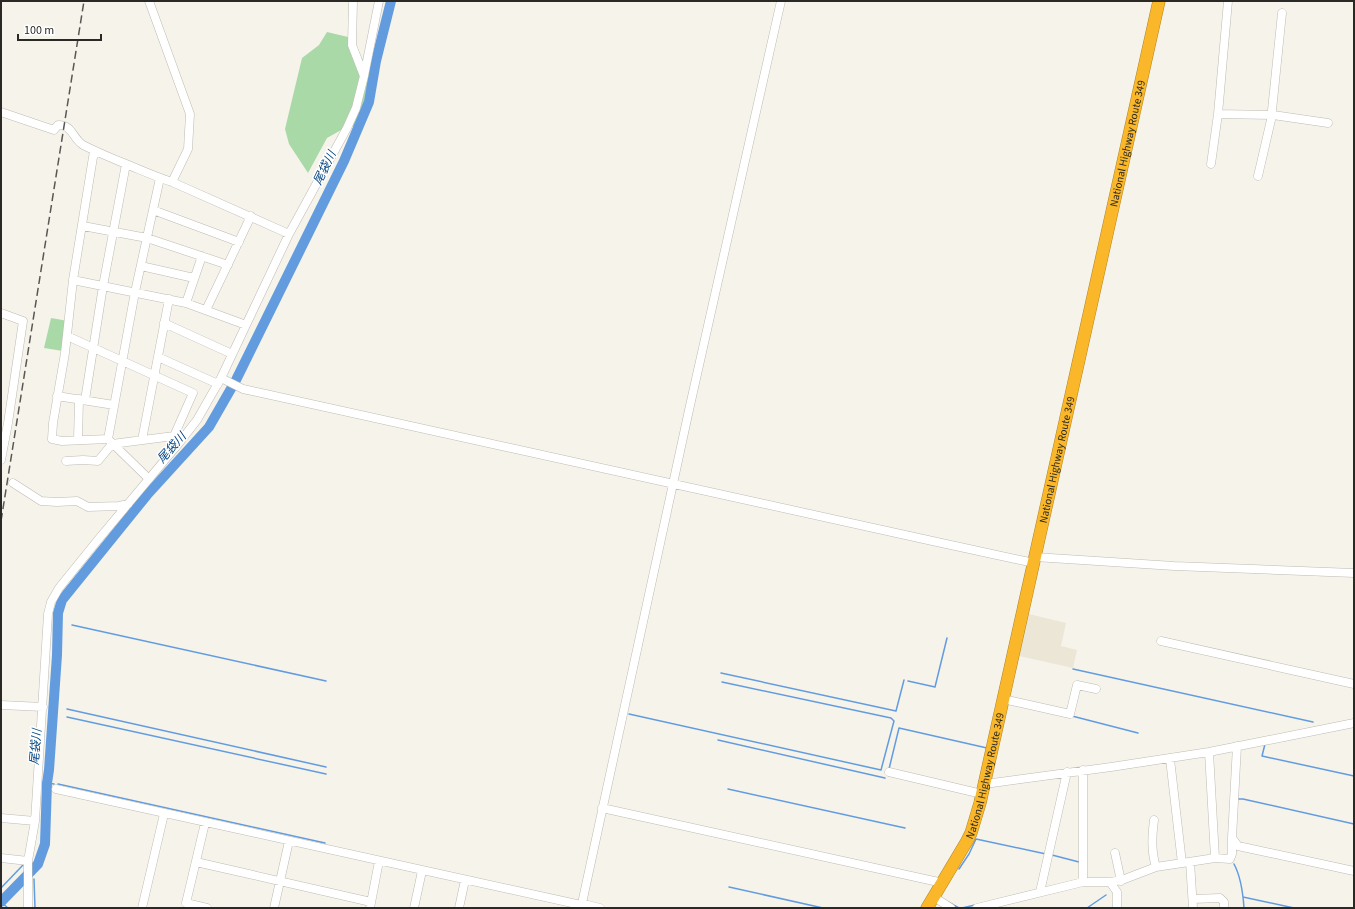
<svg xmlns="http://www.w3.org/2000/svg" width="1355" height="909" font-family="'Source Sans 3','Noto Sans JP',sans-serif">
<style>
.built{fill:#ece6d7}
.green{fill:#aad9a8}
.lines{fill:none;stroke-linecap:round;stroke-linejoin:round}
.stream{stroke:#629cdf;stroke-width:1.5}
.river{stroke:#629cdf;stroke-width:10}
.minor-casing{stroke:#bebbb3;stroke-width:9}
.highway-casing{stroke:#b18528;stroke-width:13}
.minor{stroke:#fff;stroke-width:8}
.highway{stroke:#f9b729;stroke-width:12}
.rail{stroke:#595753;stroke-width:1.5;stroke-dasharray:8 4;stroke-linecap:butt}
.labels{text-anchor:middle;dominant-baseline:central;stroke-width:3;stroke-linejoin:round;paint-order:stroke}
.street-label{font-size:11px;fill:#2a2926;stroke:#fff}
.water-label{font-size:12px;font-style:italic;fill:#044683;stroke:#fff}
</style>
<rect width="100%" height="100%" fill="#f6f3eb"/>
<path class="built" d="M1029,614L1066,623L1061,646L1077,650L1073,668L1019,656Z"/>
<path class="green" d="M327,32L348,37L369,69L373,87L371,104L367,117L358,125L343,129L327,138L308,173L289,144L285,129L302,58L319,45Z
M51,318L68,321L63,351L44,348Z"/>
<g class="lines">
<path class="stream" d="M72,625L326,681
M1073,669L1313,722
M721,673L896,711L904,680
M908,681L935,687L947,638
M67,709L326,767
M629,714L881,770L894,721L891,718L722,682
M1072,716L1138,733
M67,717L326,774
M718,740L885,778
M1265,744L1262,756L1354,776
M889,769L899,728L987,748
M47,783L54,784
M58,784L325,843
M728,789L905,828
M1237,799H1243L1354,824
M1052,855L1079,862
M1234,864C1241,877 1243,893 1244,908
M34,869V874
M959,869L969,854L976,839L1046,854
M34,879L35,908
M729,887L823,908
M1,888L23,865
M1243,897L1294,908
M1,902L8,908
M948,902L959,908
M962,908L975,905
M1087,908L1106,895"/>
<path class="river" d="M1,902L38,864L45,844L47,783L49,770L57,655L58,613L62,600L147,495L209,427L236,380L344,161L369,102L376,61L391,1"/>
<g class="minor-casing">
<path id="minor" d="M149,1L190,114L188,149L172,182
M353,1L352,45L364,76
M1,112L54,130L58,125C73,125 72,138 83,145C97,152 111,158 126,164C141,170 156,177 172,182L289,234
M1218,114L1273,115L1328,123
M94,151L73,280L65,353L53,423L52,439L62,441L108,439L149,479
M1211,164L1218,114L1228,1
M1258,176L1271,120L1282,13
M153,210L239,242
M83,226L147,238L228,265
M141,266L194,278
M73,280L186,303L246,325
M186,303L202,256
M206,310L251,216
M1,313L23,321L8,423L1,460
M164,323L232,354
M67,336L193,393L174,436
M158,357L218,384
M221,378L243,389L937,542L1034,563
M57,396L114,405
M85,400L103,286L126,164
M108,439L135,292L160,178
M78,440L79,399
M142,440L169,299
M66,461L83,460L98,461L112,444L174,436L176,439
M13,483L41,501L57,502L77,501L88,507L119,506L128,504
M1035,557L1174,566L1354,573
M1161,641L1354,684
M1003,699L1070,714L1077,685L1096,689
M1,705L43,707
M1237,746L1232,838L1238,846L1354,871
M1209,752L1215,858
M1170,759L1182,863
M1083,770V882
M889,772L982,794
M985,784L1111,767L1209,752L1354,723
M56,789C231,829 406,867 581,905H588L600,908
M602,808L943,883
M1,818L35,821
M1154,820C1152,836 1151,851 1156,867
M205,823L186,903L207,908
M1115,853L1121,881
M1,858L28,861
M196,862L371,902
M1190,862L1193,908
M1110,882L1117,892V908
M1040,892L1067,772
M934,897L951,908
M1193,899L1220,898L1224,902V908
M28,908V861L35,821L48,614L51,602L59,588L97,541L179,443L197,420L221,378L289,234L347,128L356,108L364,76L379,1
M142,908L164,814
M274,908L289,841
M370,908L379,861
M414,908L422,871
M459,908L465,880
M581,908L689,410L781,1
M977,908L1083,882H1110L1122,880L1156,867L1215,858L1230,859L1232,854V838"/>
</g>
<g class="highway-casing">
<g id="highway">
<path id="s1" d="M927,908L967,841L971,833L980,803L1159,1"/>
</g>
</g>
<use href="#minor" class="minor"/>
<use href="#highway" class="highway"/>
<path class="rail" d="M1,521L84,1"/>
</g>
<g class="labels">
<g class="street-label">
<text stroke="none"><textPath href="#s1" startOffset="794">National Highway Route 349</textPath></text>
<text stroke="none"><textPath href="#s1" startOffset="470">National Highway Route 349</textPath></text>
<text stroke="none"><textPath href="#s1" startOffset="146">National Highway Route 349</textPath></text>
</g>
<g class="water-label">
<text transform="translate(325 168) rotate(-64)">尾袋川</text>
<text transform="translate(172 448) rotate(-48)">尾袋川</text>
<text transform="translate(36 747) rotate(-85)">尾袋川</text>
</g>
</g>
<rect width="1355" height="909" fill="none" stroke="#2a2926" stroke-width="4"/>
<path d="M18 34v6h83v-6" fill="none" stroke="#2a2926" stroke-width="2"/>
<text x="24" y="34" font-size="12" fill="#2a2926" stroke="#ffffff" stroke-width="3" paint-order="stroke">100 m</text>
</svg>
